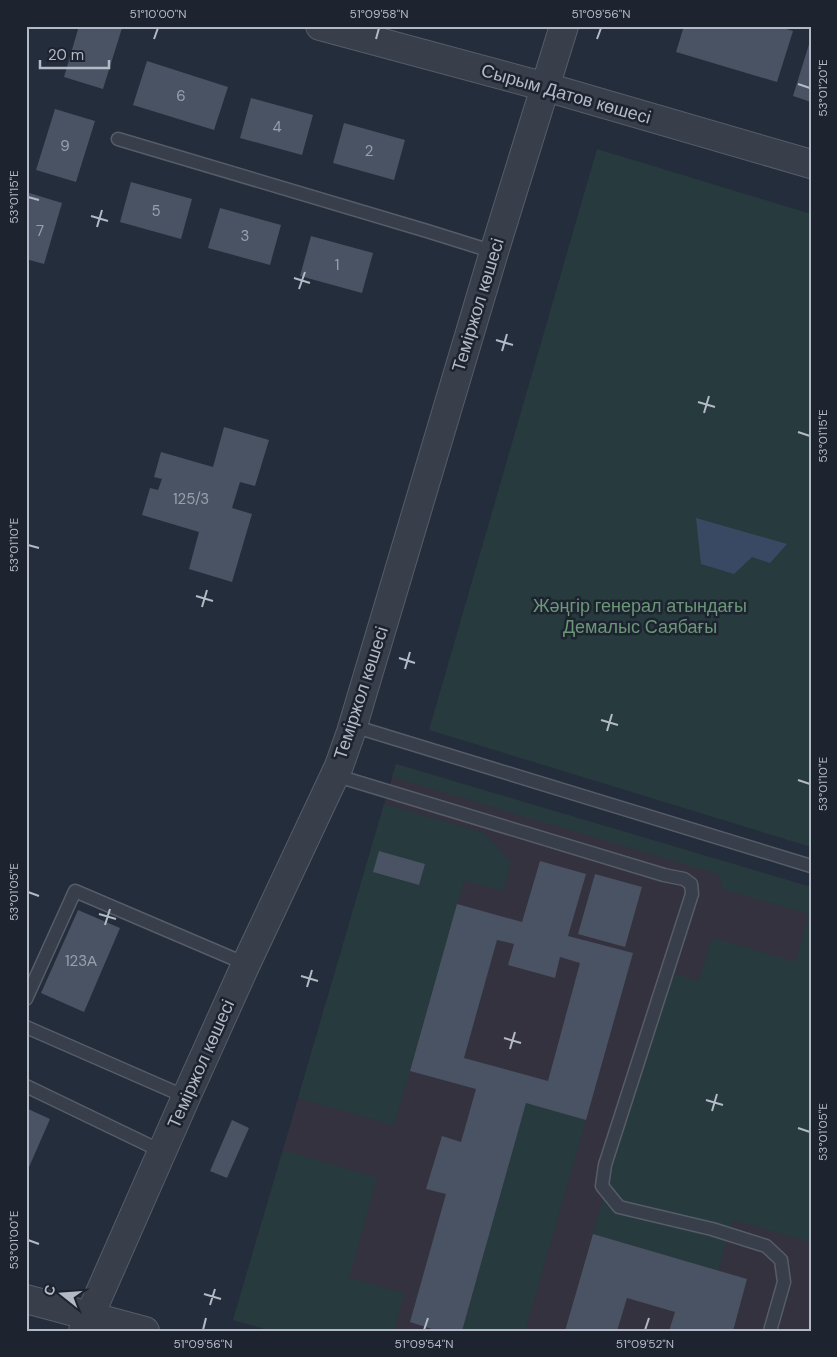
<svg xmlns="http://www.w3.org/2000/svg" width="837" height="1357" font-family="'DM Sans',sans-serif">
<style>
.medical{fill:#34323f}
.green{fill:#273a3d}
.water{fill:#3a4963}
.building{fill:#4a5363;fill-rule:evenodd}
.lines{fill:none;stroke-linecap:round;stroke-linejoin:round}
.service-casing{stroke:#565d69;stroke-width:15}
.tertiary-casing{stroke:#565d69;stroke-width:30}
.service{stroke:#383f4b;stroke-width:12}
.tertiary{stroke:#383f4b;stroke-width:28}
.ticks{fill:none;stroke:#b3bac6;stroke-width:2}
.labels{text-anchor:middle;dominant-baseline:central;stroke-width:5;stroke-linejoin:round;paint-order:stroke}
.number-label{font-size:15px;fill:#99a0ad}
.street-label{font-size:18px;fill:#b3bac6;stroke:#1d2430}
.park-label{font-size:18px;fill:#6b9677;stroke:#1d2430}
.neatline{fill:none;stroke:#b3bac6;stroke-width:2}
.ticks-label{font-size:12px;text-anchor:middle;fill:#b3bac6}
</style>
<rect width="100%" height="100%" fill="#242d3b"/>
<path class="medical" d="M396,764L811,887V1331H272L233,1320Z"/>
<path class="green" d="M597,149L811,214V847L429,730Z
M396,764L811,887V1242L733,1220L718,1270L593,1234L669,972L699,981L712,938L796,962L809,914L723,889L718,874L392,777Z
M384,804L484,833L511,862L503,891L464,881L394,1125L298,1098Z
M526,1103L586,1120L525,1331H462Z
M283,1150L377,1178L349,1278L404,1293L394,1331H272L233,1320Z"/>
<path class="water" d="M696,518L787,544L770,563L752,557L734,574L701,564Z"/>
<path class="building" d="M79,26H116L122,28L103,89L64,77Z
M684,26H776L793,31L777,82L676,52Z
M810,41H811V102L793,96Z
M147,61L228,87L214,130L133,105Z
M251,98L313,115L302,155L240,138Z
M55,109L95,121L76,182L36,170Z
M344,123L405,140L394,180L333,163Z
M131,182L192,199L181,239L120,222Z
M26,192L62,203L44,264L26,259Z
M220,208L281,225L270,265L208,248Z
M311,236L373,253L362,293L300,276Z
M224,427L269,440L255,486L240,482L232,508L252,514L232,582L189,569L199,532L142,515L150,488L158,490L162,479L154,477L161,452L213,467Z
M379,851L425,864L419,885L373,872Z
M540,861L586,874L568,936L633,953L586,1120L526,1103L462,1331H438L410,1322L446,1194L426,1189L442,1136L461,1142L476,1089L410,1071L457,904L522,922ZM497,940L514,944L508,965L555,978L560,957L580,963L548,1081L464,1058Z
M595,874L642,887L625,947L578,934Z
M78,910L120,928L84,1012L41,993Z
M26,1108L50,1119L26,1174Z
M232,1120L249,1128L227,1178L210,1171Z
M593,1234L747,1279L733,1331H669L675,1312L627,1298L617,1331H565Z"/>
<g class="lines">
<g class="service-casing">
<path id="service" d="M118,139L427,231L494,252
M353,726L811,866
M334,775L664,875L684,879L691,884L692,894L605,1165L602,1186L619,1207L712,1229L766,1246L781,1260L784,1282L770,1331
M26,999L75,891L246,964
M26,1027L186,1097
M26,1086L163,1152"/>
</g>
<g class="tertiary-casing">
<path id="tertiary" d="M320,26L546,87L811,164
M26,1299L145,1331
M83,1331L186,1097L246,964L339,766L351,732L494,252L564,26"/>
</g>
<use href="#service" class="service"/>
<use href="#tertiary" class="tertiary"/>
</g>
<path class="ticks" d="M154,39L158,28M376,39L379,28M597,39L601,28M798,84L810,88M28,197L39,200M91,216L108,221M97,227L102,210M294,278L310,283M299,289L305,272M496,340L513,345M502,351L507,334M698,402L715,407M704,413L709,396M798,432L810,436M28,545L39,548M196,596L213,601M202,607L207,590M399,658L415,663M405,669L410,652M601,720L618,725M607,731L612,714M798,780L810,784M28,892L39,896M99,914L116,919M105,925L110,909M301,976L318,981M307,987L312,970M504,1038L521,1043M510,1049L515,1032M706,1100L723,1105M712,1111L717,1094M798,1128L810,1132M28,1240L39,1244M204,1294L221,1299M210,1305L215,1289M203,1330L206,1318M424,1330L428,1318M645,1330L649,1318"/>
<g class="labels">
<g class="number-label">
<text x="181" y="96">6</text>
<text x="277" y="127">4</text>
<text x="65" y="146">9</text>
<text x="369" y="151">2</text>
<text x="156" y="211">5</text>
<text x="40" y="231">7</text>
<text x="245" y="236">3</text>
<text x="337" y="265">1</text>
<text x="191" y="499">125/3</text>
<text x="81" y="961">123А</text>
</g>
<g class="street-label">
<text transform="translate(566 94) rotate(16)">Сырым Датов көшесі</text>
<text transform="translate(478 305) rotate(-73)">Теміржол көшесі</text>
<text transform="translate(361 693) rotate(-72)">Теміржол көшесі</text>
<text transform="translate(201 1064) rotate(-66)">Теміржол көшесі</text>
</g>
<g class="park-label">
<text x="640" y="606">Жәңгір генерал атындағы<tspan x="640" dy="21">Демалыс Саябағы</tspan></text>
</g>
</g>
<rect width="837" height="1357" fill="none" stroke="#1d2430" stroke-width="55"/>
<g transform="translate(62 1294) rotate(287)" stroke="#1d2430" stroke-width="4" paint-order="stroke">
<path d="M0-4L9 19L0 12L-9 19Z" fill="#b3bac6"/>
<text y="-8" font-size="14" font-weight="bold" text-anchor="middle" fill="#b3bac6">С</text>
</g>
<path d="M40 60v8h69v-8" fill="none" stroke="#b3bac6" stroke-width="2.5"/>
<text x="48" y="60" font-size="15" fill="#b3bac6" stroke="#1d2430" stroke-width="4" paint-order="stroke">20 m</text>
<rect x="28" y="28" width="782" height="1302" class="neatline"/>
<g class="ticks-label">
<text x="158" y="18">51°10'00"N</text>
<text x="379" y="18">51°09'58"N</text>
<text x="601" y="18">51°09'56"N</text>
<text transform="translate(823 88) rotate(-90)" y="4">53°01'20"E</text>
<text transform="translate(14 197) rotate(-90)" y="4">53°01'15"E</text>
<text transform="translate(823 436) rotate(-90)" y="4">53°01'15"E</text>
<text transform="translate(14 545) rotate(-90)" y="4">53°01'10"E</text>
<text transform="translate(823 784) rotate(-90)" y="4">53°01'10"E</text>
<text transform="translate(14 892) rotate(-90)" y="4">53°01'05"E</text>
<text transform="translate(823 1132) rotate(-90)" y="4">53°01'05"E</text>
<text transform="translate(14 1240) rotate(-90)" y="4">53°01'00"E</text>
<text x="203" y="1348">51°09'56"N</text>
<text x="424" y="1348">51°09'54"N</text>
<text x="645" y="1348">51°09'52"N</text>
</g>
</svg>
